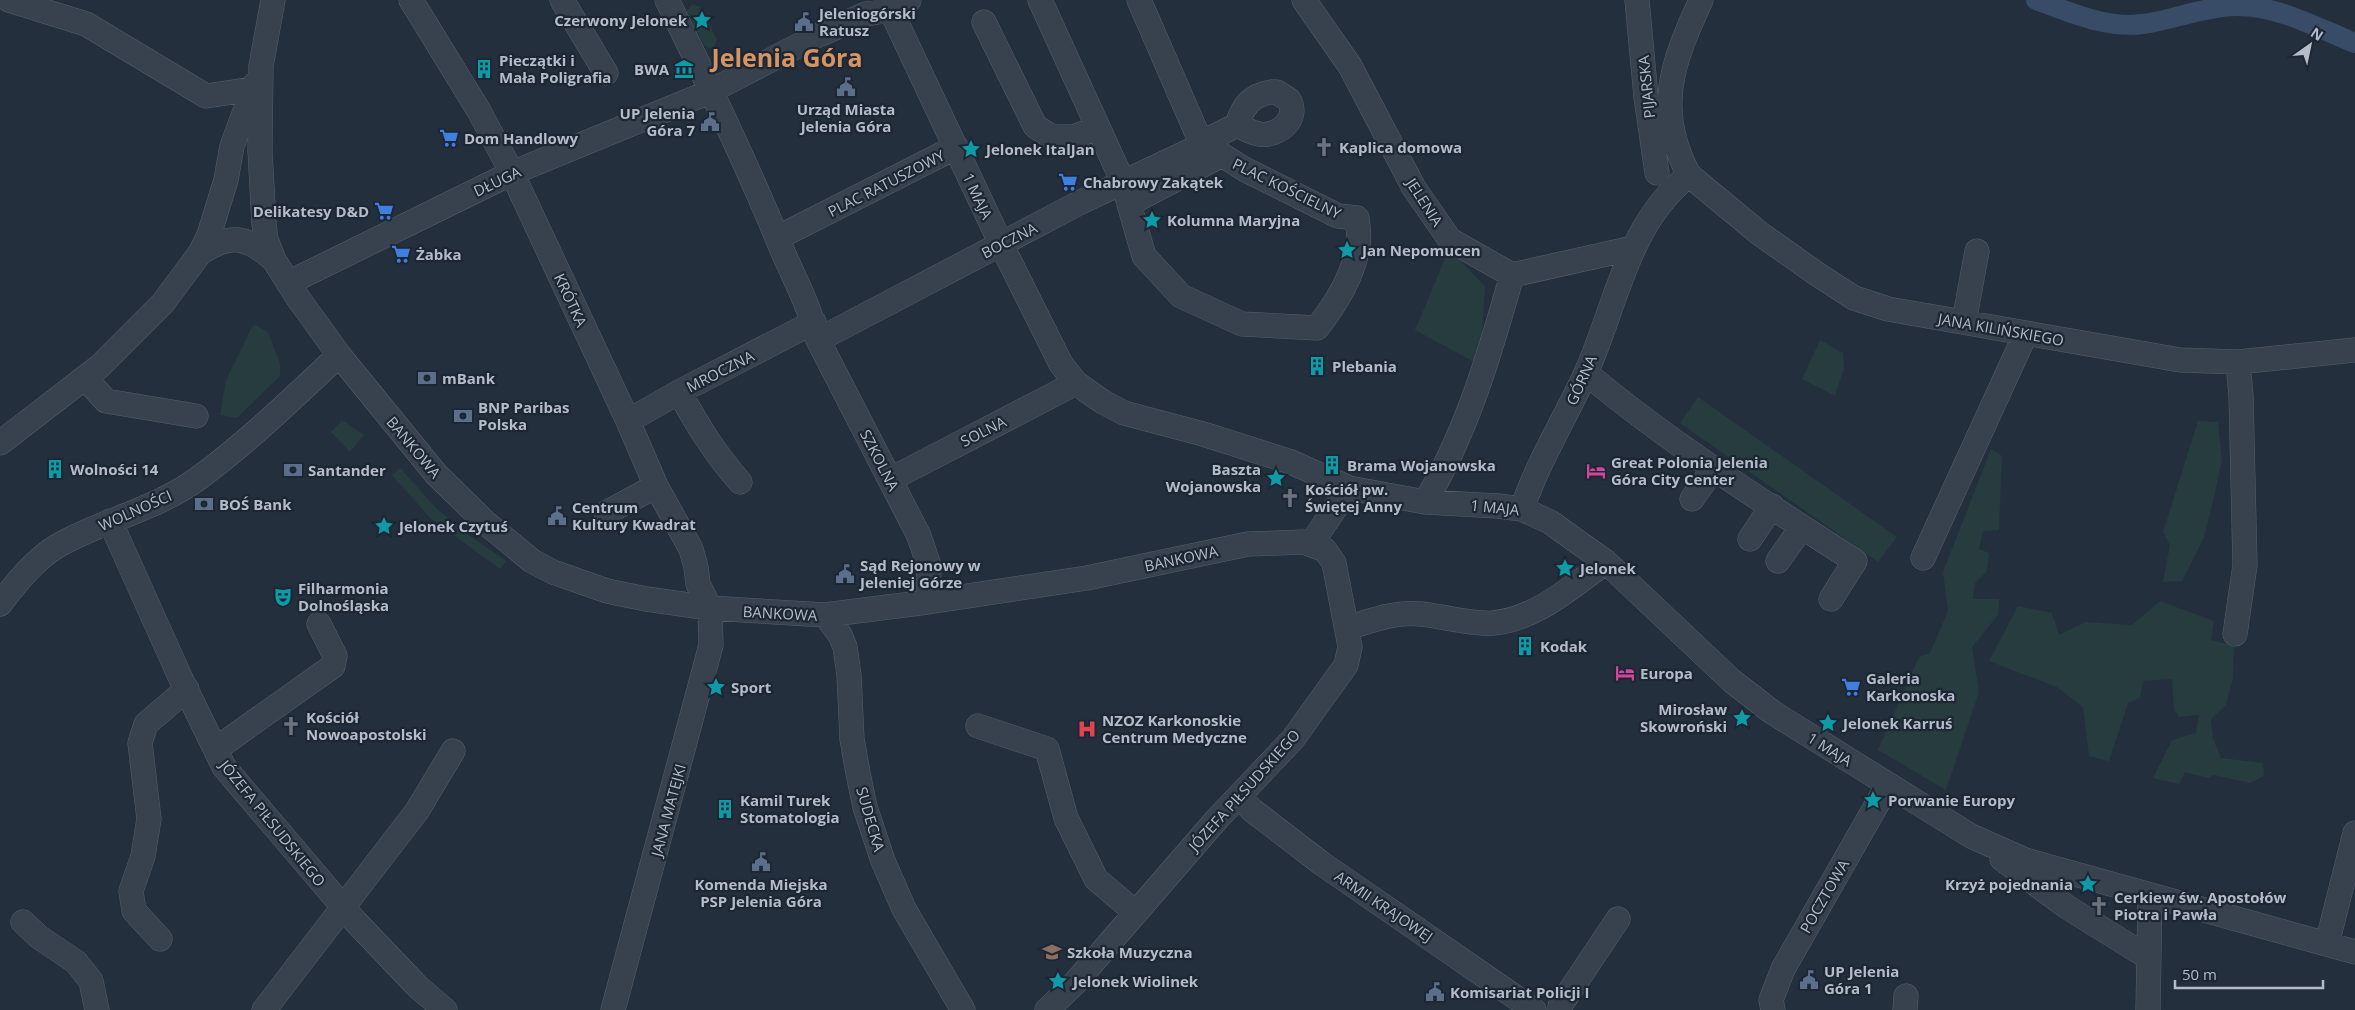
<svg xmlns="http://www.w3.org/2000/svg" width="2355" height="1010" font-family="'Open Sans',sans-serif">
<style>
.green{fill:#263c3f}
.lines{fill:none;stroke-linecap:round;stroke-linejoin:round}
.canal{stroke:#394c67;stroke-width:20}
.minor-casing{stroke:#565f6c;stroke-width:25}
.minor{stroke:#38414e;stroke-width:24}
.labels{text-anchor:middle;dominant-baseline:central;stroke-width:4.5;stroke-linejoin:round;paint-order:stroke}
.poi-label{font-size:15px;font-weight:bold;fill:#b4bcc9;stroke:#1d2633;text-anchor:start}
.street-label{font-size:15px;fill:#b4bcc9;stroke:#1d2633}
.town-label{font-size:25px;font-weight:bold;fill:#d59563;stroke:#1d2633}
</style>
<rect width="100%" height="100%" fill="#242f3e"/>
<path class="green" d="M692,4L701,7L717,40L714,47L709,48L704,45L687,11Z
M1449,249L1485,286L1482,336L1476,363L1415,330Z
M255,325L268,332L280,364V376L237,418L220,415L226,380L252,327Z
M1820,340L1843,353L1844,368L1835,396L1802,379Z
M1698,397L1897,537L1878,562L1680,423Z
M342,420L364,435L350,452L331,432Z
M2198,421L2218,422L2222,460L2213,501L2204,537L2182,581L2163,582L2170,545L2163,532Z
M1991,449L2002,456L1999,530L1983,531L1979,549L1989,553L1987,571L1975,583L1973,599H1999L1998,615L1972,647L1979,692L1946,790L1878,750L1919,657L1930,653L1948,611L1943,572Z
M400,468L437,509L469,535L506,561L500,569L429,517L392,475Z
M2160,601L2214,621L2211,640L2234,646L2233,678L2226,705L2211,719L2213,739L2221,758L2263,763L2264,776L2250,783L2214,775L2208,778L2185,772L2179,784L2153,778L2172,740L2196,733L2199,715L2179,717L2174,710L2172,679L2143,681L2140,698L2128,703L2109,761L2089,756L2083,707L2057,687L1989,661L2018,606L2052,613L2059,635L2086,622L2132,625Z"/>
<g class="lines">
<path class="canal" d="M2036,0C2070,12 2106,29 2143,24C2172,20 2207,6 2236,6C2277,5 2318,28 2355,43"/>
<g class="minor-casing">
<path id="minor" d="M9,0L86,24L206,96L253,89
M273,0L261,66L260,151L264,224L266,240L274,260L298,298L339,355L436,474L486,523L532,561L553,572L607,591L646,599L710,608L825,615L928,602L1087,578L1248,544L1304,542L1325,550L1334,563L1348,636L1350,647L1346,665L1293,739L1217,819L1074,984L1047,1010
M411,0L479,111L512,173L628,421L656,486L691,549L696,567L698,584L710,608L711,645L613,1010
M562,0L606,73
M667,0C707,81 746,162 780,245C793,276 810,307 818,340L919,536L929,566L928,602
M886,0L1001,244L1061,364L1076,383L1103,402L1124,413L1203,434L1291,462L1349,488L1425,502L1498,506L1522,509L1550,522L1606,562L1732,681L1772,712L1971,836L2025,860L2355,952
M1040,0L1123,182L1127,197
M1304,0L1350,66L1414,188L1450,240L1512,275L1633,248
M1637,0L1646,97L1657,173
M1701,0C1672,63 1654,110 1689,175L1759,233L1817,274L1854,298L1888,309L2180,360L2238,362L2355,350
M984,22L1035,126L1052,137H1073L1098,128
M821,34L866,14L890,10L909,0
M1271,92H1277L1289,100C1300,119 1278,137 1259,134C1251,133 1244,128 1237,125C1243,106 1251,95 1271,92Z
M1201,143L1237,125
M1222,155L1244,169L1338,216L1357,218C1358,227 1360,237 1358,245C1354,275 1335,305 1317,328L1242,324L1181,296L1144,256L1129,204Z
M777,238L956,147
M200,253C232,233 246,236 274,260
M288,283L512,173L707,93L813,38
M1964,322L1977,251
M818,340L1079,203L1202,145L1139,0
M1586,373C1670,443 1763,502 1855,561L1831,599
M85,378L106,401L196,416
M679,392C697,424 715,454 740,482
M628,421L679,392L814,322
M0,443L100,366L163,303L200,253L209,235L226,180L232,146L255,84
M891,479L1076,383
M1692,499L1714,468
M1425,502C1467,432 1490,353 1512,275
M1522,509C1538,462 1564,420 1585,375C1617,305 1626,225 1689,175
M606,513L656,486
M110,521L181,679L224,767L355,921L418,987L445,1010
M1317,535L1349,488
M1750,539L1772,506
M1923,558L2026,333
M1778,561L1802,527
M0,604C17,582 35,559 59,545C103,520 154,510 196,480C247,443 293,398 339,355
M825,615L840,635L845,647L849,675L852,739L858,773L865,807L883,861L904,909L963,1010
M1347,628C1371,621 1395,611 1421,614C1442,616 1474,625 1493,623C1537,619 1572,586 1606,562
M2235,634L2245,565L2241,396L2238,362
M978,726L1047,749L1066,818L1096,879L1136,913
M216,749L333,666L335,656L319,624
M1239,796L1252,810L1321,863L1534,1010
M2002,859L2067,907L2149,958
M23,922L39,937L76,962L91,981L97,1010
M160,939L134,911L131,891L143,856L149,819L140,743L146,724L187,689
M2327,944L2355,833
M264,1010L417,811L453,751
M1560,1010V1006L1618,919
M1773,1010L1771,1000L1783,969L1888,785
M1905,1010L1906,996
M2148,1010L2150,895"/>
</g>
<use href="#minor" class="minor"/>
</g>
<defs>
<g id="sight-bare" transform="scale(1.5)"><path d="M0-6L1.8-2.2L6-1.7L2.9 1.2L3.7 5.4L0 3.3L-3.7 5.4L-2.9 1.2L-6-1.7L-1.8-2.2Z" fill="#0f9aa8" stroke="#1d2633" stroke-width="2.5" paint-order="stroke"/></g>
<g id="civic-bare" transform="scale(1.5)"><path d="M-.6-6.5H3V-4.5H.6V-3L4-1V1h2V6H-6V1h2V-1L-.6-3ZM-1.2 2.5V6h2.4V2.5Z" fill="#5c6f8a" stroke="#1d2633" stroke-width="2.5" paint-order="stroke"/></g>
<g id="building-bare" transform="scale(1.5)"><path d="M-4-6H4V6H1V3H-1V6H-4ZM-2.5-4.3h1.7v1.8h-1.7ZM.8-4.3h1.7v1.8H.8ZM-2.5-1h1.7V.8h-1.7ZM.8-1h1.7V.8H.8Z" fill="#0f9aa8" stroke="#1d2633" stroke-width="2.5" paint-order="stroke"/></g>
<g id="museum-bare" transform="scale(1.5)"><path d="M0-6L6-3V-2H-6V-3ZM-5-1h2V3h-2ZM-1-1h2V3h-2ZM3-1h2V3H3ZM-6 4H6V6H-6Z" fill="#0f9aa8" stroke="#1d2633" stroke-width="2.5" paint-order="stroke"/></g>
<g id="supermarket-bare" transform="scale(1.5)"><path d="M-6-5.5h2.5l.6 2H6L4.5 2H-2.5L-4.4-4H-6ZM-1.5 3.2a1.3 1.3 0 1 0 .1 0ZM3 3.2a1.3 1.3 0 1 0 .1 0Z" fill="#3f7fe0" stroke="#1d2633" stroke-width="2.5" paint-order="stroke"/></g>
<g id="church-bare" transform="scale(1.5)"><path d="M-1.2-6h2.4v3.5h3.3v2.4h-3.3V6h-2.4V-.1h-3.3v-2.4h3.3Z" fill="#6b7280" stroke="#1d2633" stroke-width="2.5" paint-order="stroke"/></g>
<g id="bank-bare" transform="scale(1.5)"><path d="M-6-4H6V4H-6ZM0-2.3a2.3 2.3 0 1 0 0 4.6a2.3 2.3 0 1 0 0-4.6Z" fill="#5c6f8a" stroke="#1d2633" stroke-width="2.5" paint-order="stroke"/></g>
<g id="hotel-bare" transform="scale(1.5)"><path d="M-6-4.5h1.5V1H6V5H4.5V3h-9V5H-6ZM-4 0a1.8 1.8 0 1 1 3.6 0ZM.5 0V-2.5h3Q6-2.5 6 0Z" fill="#d1479c" stroke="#1d2633" stroke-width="2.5" paint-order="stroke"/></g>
<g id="theatre-bare" transform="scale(1.5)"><path d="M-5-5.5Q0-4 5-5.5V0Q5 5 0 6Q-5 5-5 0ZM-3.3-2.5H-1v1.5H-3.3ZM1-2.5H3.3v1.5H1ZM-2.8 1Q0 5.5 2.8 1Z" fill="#0f9aa8" stroke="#1d2633" stroke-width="2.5" paint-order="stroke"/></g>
<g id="hospital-bare" transform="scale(1.5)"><path d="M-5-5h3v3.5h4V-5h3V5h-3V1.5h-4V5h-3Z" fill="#e0444e" stroke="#1d2633" stroke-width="2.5" paint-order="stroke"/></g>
<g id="school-bare" transform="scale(1.5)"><path d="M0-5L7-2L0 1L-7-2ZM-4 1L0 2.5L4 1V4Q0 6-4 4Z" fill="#8d6e63" stroke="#1d2633" stroke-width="2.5" paint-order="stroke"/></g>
</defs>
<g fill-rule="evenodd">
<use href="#sight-bare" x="702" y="20"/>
<use href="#civic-bare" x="804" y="22"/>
<use href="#building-bare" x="484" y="69"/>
<use href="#museum-bare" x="684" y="69"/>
<use href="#civic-bare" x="846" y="87"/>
<use href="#civic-bare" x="710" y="122"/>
<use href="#supermarket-bare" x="449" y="138"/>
<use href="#church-bare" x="1324" y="147"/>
<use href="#sight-bare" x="971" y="149"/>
<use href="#supermarket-bare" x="1068" y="182"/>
<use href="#supermarket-bare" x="384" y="211"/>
<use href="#sight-bare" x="1152" y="220"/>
<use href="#sight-bare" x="1347" y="250"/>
<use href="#supermarket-bare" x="401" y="254"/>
<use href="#building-bare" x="1317" y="366"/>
<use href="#bank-bare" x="427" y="378"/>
<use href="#bank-bare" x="463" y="416"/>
<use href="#building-bare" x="1332" y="465"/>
<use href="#building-bare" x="55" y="469"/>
<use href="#bank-bare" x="293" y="470"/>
<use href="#hotel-bare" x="1596" y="471"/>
<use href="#sight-bare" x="1276" y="478"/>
<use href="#church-bare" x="1290" y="498"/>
<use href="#bank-bare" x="204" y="504"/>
<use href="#civic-bare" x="557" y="516"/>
<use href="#sight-bare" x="384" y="526"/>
<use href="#sight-bare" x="1565" y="568"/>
<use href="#civic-bare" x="845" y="574"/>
<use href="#theatre-bare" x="283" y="597"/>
<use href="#building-bare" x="1525" y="646"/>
<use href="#hotel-bare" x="1625" y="673"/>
<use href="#sight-bare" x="716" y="687"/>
<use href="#supermarket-bare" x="1851" y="687"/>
<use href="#sight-bare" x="1742" y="718"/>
<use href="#sight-bare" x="1828" y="723"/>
<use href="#church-bare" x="291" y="726"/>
<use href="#hospital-bare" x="1087" y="729"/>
<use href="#sight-bare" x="1873" y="800"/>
<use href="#building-bare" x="725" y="809"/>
<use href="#civic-bare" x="761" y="862"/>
<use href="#sight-bare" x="2088" y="884"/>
<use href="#church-bare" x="2099" y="906"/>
<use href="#school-bare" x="1052" y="952"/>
<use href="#civic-bare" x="1809" y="980"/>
<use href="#sight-bare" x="1058" y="981"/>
<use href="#civic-bare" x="1435" y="992"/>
</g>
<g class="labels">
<g class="poi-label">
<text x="819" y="13">Jeleniogórski<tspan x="819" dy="17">Ratusz</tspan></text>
<text x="687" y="20" text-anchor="end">Czerwony Jelonek</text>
<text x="499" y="60">Pieczątki i<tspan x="499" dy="17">Mała Poligrafia</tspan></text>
<text x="669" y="69" text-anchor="end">BWA</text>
<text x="846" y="109" text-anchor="middle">Urząd Miasta<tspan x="846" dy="17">Jelenia Góra</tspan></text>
<text x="695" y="113" text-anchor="end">UP Jelenia<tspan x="695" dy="17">Góra 7</tspan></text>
<text x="464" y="138">Dom Handlowy</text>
<text x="1339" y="147">Kaplica domowa</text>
<text x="986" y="149">Jelonek ItalJan</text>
<text x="1083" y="182">Chabrowy Zakątek</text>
<text x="369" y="211" text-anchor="end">Delikatesy D&amp;D</text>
<text x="1167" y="220">Kolumna Maryjna</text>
<text x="1362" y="250">Jan Nepomucen</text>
<text x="416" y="254">Żabka</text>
<text x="1332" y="366">Plebania</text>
<text x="442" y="378">mBank</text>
<text x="478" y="407">BNP Paribas<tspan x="478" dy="17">Polska</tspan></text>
<text x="1611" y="462">Great Polonia Jelenia<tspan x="1611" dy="17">Góra City Center</tspan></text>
<text x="1347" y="465">Brama Wojanowska</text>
<text x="70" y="469">Wolności 14</text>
<text x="1261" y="469" text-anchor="end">Baszta<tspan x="1261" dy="17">Wojanowska</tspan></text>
<text x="308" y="470">Santander</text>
<text x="1305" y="489">Kościół pw.<tspan x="1305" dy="17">Świętej Anny</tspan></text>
<text x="219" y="504">BOŚ Bank</text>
<text x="572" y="507">Centrum<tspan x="572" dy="17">Kultury Kwadrat</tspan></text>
<text x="399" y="526">Jelonek Czytuś</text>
<text x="860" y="565">Sąd Rejonowy w<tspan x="860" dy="17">Jeleniej Górze</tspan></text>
<text x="1580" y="568">Jelonek</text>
<text x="298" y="588">Filharmonia<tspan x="298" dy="17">Dolnośląska</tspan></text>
<text x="1540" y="646">Kodak</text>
<text x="1640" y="673">Europa</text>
<text x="1866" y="678">Galeria<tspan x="1866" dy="17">Karkonoska</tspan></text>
<text x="731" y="687">Sport</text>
<text x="1727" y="709" text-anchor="end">Mirosław<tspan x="1727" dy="17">Skowroński</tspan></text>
<text x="306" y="717">Kościół<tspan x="306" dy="17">Nowoapostolski</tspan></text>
<text x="1102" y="720">NZOZ Karkonoskie<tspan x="1102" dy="17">Centrum Medyczne</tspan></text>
<text x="1843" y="723">Jelonek Karruś</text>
<text x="740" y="800">Kamil Turek<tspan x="740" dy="17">Stomatologia</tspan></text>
<text x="1888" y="800">Porwanie Europy</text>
<text x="761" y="884" text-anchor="middle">Komenda Miejska<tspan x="761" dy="17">PSP Jelenia Góra</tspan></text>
<text x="2073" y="884" text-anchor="end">Krzyż pojednania</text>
<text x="2114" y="897">Cerkiew św. Apostołów<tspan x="2114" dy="17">Piotra i Pawła</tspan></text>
<text x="1067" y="952">Szkoła Muzyczna</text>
<text x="1824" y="971">UP Jelenia<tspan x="1824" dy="17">Góra 1</tspan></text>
<text x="1073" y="981">Jelonek Wiolinek</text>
<text x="1450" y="992">Komisariat Policji I</text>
</g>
<g class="street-label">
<text transform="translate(1646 87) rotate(-96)">PIJARSKA</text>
<text transform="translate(497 181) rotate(-25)">DŁUGA</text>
<text transform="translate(886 183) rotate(-27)">PLAC RATUSZOWY</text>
<text transform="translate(1287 188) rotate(26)">PLAC KOŚCIELNY</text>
<text transform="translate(978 196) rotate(65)">1 MAJA</text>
<text transform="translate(1425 202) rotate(57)">JELENIA</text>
<text transform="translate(1009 240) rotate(-27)">BOCZNA</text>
<text transform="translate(571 300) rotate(65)">KRÓTKA</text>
<text transform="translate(2001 329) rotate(10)">JANA KILIŃSKIEGO</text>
<text transform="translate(720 371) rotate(-27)">MROCZNA</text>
<text transform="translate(1581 380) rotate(-66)">GÓRNA</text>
<text transform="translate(983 431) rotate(-27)">SOLNA</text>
<text transform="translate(414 447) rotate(50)">BANKOWA</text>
<text transform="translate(880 460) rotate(63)">SZKOLNA</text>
<text transform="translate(1495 507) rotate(6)">1 MAJA</text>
<text transform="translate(135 510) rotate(-24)">WOLNOŚCI</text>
<text transform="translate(1181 558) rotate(-12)">BANKOWA</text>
<text transform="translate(780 613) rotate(3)">BANKOWA</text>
<text transform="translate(1830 749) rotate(32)">1 MAJA</text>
<text transform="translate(1244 790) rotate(-48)">JÓZEFA PIŁSUDSKIEGO</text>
<text transform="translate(668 810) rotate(-75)">JANA MATEJKI</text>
<text transform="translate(871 819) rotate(74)">SUDECKA</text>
<text transform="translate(273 823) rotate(51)">JÓZEFA PIŁSUDSKIEGO</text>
<text transform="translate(1824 896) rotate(-60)">POCZTOWA</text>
<text transform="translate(1384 906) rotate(34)">ARMII KRAJOWEJ</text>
</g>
<g class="town-label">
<text x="787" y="57">Jelenia Góra</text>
</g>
</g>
<g transform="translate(2310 45) rotate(33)" stroke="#1d2633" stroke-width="4" paint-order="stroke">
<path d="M0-4L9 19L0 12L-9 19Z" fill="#b4bcc9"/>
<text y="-8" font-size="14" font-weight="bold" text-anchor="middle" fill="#b4bcc9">N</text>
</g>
<path d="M2175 980v8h148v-8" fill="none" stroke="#b4bcc9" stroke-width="2.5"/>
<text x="2182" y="980" font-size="15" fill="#b4bcc9" stroke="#1d2633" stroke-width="4" paint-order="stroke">50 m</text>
</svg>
